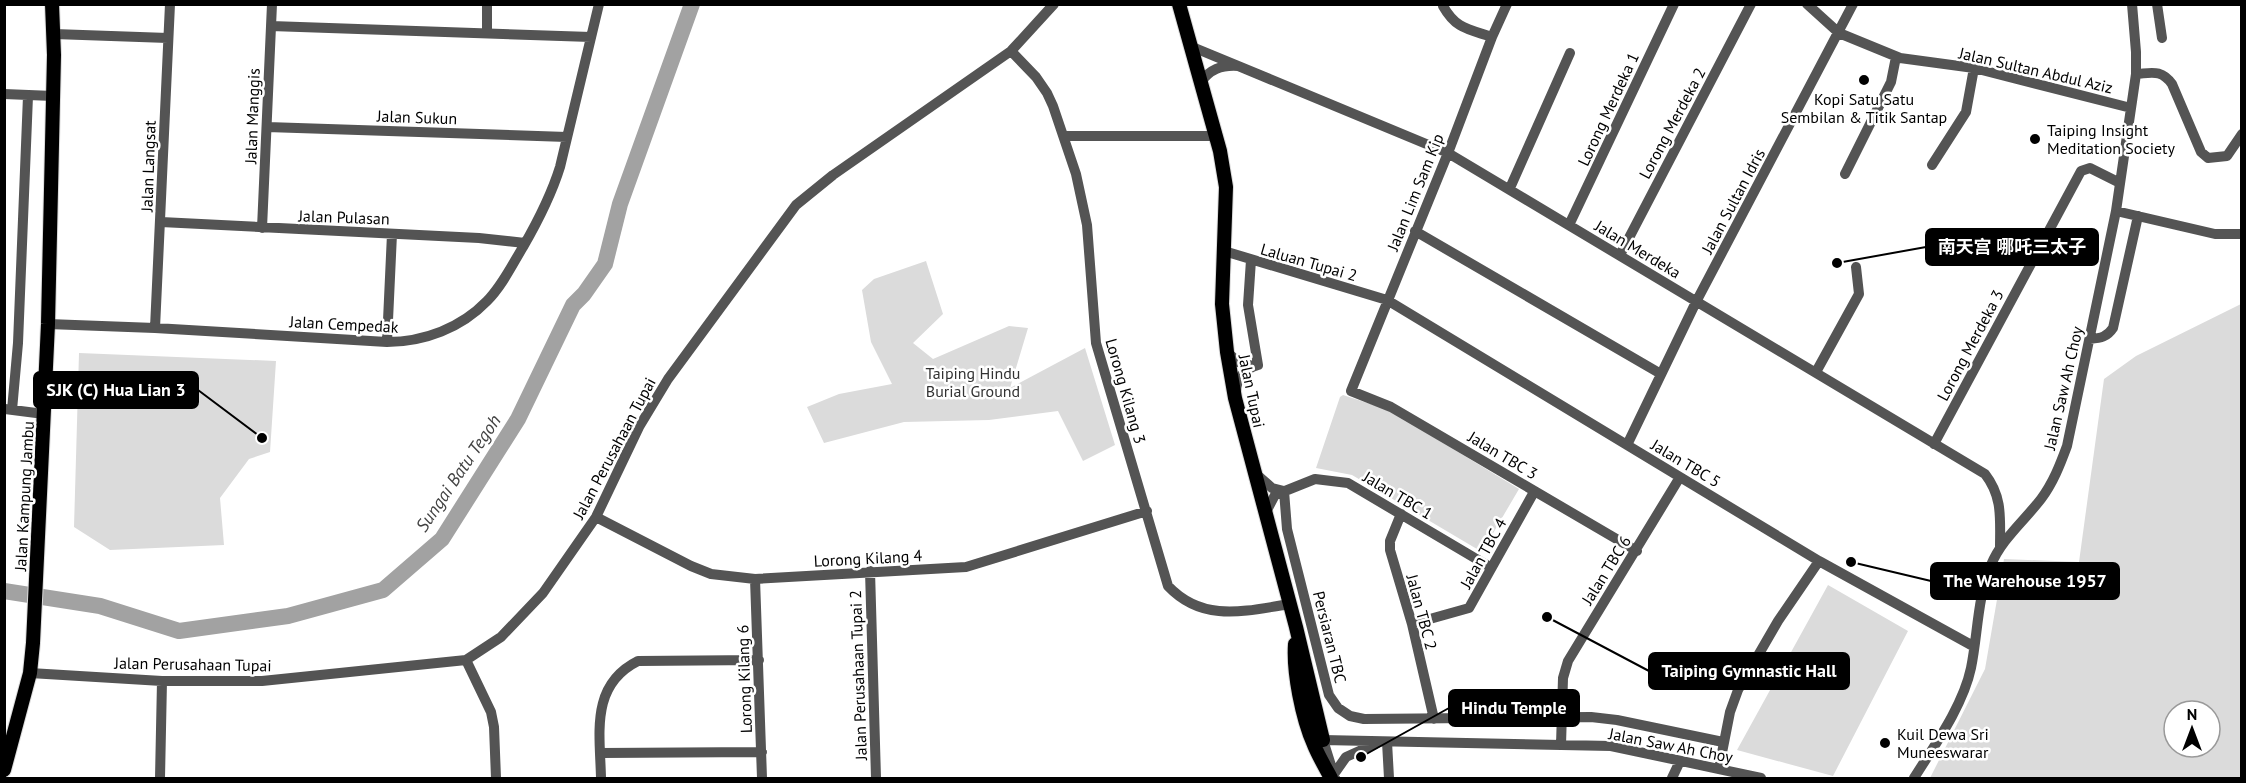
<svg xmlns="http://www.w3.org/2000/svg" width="2246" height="783" font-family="'PT Sans','Noto Sans SC',sans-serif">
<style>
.green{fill:#dbdbdb;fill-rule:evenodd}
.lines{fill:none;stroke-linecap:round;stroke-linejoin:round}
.river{stroke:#a2a2a2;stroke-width:16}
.major-casing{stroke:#dbdbdb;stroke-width:16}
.minor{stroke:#545454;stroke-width:10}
.major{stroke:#000;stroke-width:14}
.poi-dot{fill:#000;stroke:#fff;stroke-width:2}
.labels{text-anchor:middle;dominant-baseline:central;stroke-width:5;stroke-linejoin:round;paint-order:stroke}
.street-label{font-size:16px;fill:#000;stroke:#fff}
.poi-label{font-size:16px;fill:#000;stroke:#fff;text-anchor:start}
.park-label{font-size:16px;fill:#323232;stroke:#fff}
.water-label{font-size:18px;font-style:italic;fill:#434343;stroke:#fff}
.leader{fill:none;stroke:#000;stroke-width:2}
.callout-dot{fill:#000;stroke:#fff;stroke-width:2}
.callout{fill:#000;stroke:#000;stroke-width:2}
.callout-label{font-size:18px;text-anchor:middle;font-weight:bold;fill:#fff}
</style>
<rect width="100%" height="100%" fill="#fff"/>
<path class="green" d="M926,261L943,314L913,343L933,359L1009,326L1028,328L1010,388L1085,348L1115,445L1083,461L1058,411L989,420L904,422L824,443L807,407L839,394L892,384L871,342L862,290L874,279Z
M2241,304V778H1930L1985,669L2004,559L2079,562L2104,379L2136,356ZM2174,711H2210V747H2174Z
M79,353L276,361L270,452L249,459L220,498L224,545L110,550L74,527Z
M1343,395L1389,410L1519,489L1482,552L1352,475L1316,468L1340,397Z
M1828,585L1908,631L1833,776L1737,750Z"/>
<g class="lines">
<path class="river" d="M4,591L100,606L179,631L288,616L383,590L442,539L518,419L573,305L584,294L605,264L620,204L692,4"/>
<g class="major-casing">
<path id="major" d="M1179,4L1220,151L1226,187L1222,304L1227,352L1235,398L1296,627L1323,740
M1295,644C1293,672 1302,718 1314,745C1319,757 1325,767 1331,778
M4,770L30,673L33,643L48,324L54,55L52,4"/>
</g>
<path class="minor" d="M1507,4L1492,37L1448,153L1351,391L1391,407L1637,551
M1807,4L1839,33L1900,58L1974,68L2131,108
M2157,4L2162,38
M1443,6C1456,29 1468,29 1492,37
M271,26L591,37
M487,33V4
M54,34L168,38
M1190,46L1448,153L1985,474C2003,497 2000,519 2000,548
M1011,51L1036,77L1047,93L1053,106L1076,174L1087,225L1096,343L1168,586C1203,623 1245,611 1290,604
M2136,74C2152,73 2161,69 2172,84L2201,152L2208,158L2227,156L2242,134
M1200,83C1210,69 1221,65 1238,66
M4,94L53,96
M267,127L567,137
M1064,136H1215
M1932,165L1966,112L1974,68
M1845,174L1891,82L1896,57
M1510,188L1570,53
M2116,211L2215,234H2242
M161,222L479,238L525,243
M1569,225L1674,4
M262,228L272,4
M1415,231L1661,374
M1224,251L1387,300L1819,561L1973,646
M1620,255L1751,4
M48,324L155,328L387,342C424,342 461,328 487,301C502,286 512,265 523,247C538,221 551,196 560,167L599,4
M155,328L170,4
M2090,339C2101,338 2107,337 2113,328L2138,216
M387,342L392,234
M1227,352L1238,362L1253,366
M1816,372L1859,294L1856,267
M1236,392C1236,378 1245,369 1258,365L1248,305L1251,260
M5,409L44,414
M12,410L18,343L28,96
M1934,444L2081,171L2090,168L2120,183
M1627,445L1696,302L1853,4
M1256,474L1272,488L1284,491
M1284,491L1287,529L1329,695L1338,708L1350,716L1364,719L1591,717L1617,720L1723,742
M1266,512L1275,495L1315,479L1348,483L1490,567
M1401,514L1390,541V550L1412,624L1434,719
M596,517L691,566L711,574L755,579L966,567L1147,511
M870,571L876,778
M755,579L762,778
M1412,624L1469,608L1534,492
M466,660L491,712L494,727L496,778
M30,673L162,681H262L466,660L501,637L543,593L596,517L639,427L668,379L796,205L833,175L1011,51L1054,4
M1387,742L1389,778
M1561,745L1563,678L1568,661L1680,477
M601,753L762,752
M1719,768L1730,712L1738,690L1778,621L1819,561
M1334,774L1346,757L1377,743
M160,778L162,681
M601,778C600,733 590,685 638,661L759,660
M1335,778L1323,740L1611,746L1761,778
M1672,778L1680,761
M1914,778C1934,746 1963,706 1971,668C1978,634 1977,598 1991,565C2001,540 2024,521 2041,499C2053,483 2060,465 2067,446L2116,211L2136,74V52L2132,4"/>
<use href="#major" class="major"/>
</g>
<g class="poi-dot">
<circle cx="1864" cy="80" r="6"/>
<circle cx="2035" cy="139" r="6"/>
<circle cx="1885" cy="743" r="6"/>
</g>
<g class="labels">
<g class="street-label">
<text transform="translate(2036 70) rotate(13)">Jalan Sultan Abdul Aziz</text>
<text transform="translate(1608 109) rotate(-65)">Lorong Merdeka 1</text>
<text transform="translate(252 116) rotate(-88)">Jalan Manggis</text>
<text transform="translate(417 117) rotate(2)">Jalan Sukun</text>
<text transform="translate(1672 123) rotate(-62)">Lorong Merdeka 2</text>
<text transform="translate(148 166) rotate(-88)">Jalan Langsat</text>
<text transform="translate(1415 192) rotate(-68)">Jalan Lim Sam Kip</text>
<text transform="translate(1733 201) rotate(-62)">Jalan Sultan Idris</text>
<text transform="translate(344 217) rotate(2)">Jalan Pulasan</text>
<text transform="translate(1638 249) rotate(31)">Jalan Merdeka</text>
<text transform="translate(1309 262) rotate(16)">Laluan Tupai 2</text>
<text transform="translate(344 324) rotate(3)">Jalan Cempedak</text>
<text transform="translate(1970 345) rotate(-62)">Lorong Merdeka 3</text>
<text transform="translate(2063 388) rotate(-77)">Jalan Saw Ah Choy</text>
<text transform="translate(1126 391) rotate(74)">Lorong Kilang 3</text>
<text transform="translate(1252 391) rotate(78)">Jalan Tupai</text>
<text transform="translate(614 448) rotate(-62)">Jalan Perusahaan Tupai</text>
<text transform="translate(1503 455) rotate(31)">Jalan TBC 3</text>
<text transform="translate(1686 463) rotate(31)">Jalan TBC 5</text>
<text transform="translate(1398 495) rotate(31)">Jalan TBC 1</text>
<text transform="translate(24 496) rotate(-87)">Jalan Kampung Jambu</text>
<text transform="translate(1483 553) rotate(-61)">Jalan TBC 4</text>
<text transform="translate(868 558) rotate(-3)">Lorong Kilang 4</text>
<text transform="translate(1606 570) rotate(-58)">Jalan TBC 6</text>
<text transform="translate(1422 612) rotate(75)">Jalan TBC 2</text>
<text transform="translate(1330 637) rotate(76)">Persiaran TBC</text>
<text transform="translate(193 664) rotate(1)">Jalan Perusahaan Tupai</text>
<text transform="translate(858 675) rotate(-92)">Jalan Perusahaan Tupai 2</text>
<text transform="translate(744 679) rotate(-92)">Lorong Kilang 6</text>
<text transform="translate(1671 745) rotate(11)">Jalan Saw Ah Choy</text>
</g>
<g class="poi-label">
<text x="1864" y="99" text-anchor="middle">Kopi Satu Satu<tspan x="1864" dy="18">Sembilan &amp; Titik Santap</tspan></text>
<text x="2047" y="130">Taiping Insight<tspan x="2047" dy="18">Meditation Society</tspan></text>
<text x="1897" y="734">Kuil Dewa Sri<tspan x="1897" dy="18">Muneeswarar</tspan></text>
</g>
<g class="park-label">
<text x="973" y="373">Taiping Hindu<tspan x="973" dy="18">Burial Ground</tspan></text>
</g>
<g class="water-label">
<text transform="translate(458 473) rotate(-56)">Sungai Batu Tegoh</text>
</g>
</g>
<path class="leader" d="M1837 263L1926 247M262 438L198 390M1851 562L1931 581M1547 617L1649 671M1361 757L1449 708"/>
<g class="callout-dot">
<circle cx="1837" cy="263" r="6"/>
<circle cx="262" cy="438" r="6"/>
<circle cx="1851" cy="562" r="6"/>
<circle cx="1547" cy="617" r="6"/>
<circle cx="1361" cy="757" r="6"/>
</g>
<g class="callout">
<rect x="1926" y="229" width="172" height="36" rx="6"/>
<rect x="34" y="372" width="164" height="36" rx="6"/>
<rect x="1931" y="563" width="188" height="36" rx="6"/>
<rect x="1649" y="653" width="200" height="36" rx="6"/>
<rect x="1449" y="690" width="130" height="36" rx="6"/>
</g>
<g class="callout-label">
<text x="2012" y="253">南天宫 哪吒三太子</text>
<text x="116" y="396">SJK (C) Hua Lian 3</text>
<text x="2025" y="587">The Warehouse 1957</text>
<text x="1749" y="677">Taiping Gymnastic Hall</text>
<text x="1514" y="714">Hindu Temple</text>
</g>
<rect width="2246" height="783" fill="none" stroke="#000000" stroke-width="12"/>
<g transform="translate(2192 729)"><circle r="28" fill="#ffffff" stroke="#999999" stroke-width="1.5"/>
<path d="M0-4.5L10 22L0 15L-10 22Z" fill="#000000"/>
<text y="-9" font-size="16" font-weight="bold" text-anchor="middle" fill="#000000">N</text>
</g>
</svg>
